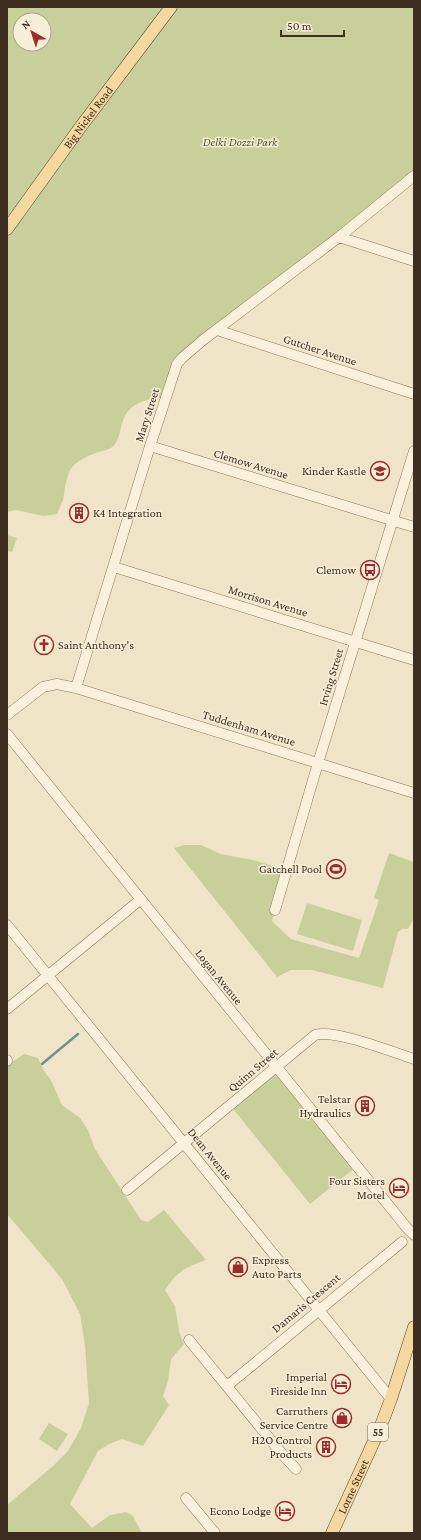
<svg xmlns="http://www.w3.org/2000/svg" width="421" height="1540" font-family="'Crimson Pro',serif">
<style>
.green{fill:#c9cf9b;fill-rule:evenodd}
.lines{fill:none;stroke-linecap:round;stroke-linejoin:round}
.stream{stroke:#6f938a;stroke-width:2.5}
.minor-casing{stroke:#8d765c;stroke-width:11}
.major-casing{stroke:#5b4430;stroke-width:13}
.minor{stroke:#faf1dc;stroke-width:10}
.major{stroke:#f3d9a0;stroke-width:12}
.labels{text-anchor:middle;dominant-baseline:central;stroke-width:3;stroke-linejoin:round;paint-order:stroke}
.shield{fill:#f7eed8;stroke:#756857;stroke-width:1}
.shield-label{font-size:11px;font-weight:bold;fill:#3d2e20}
.street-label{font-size:12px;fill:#3d2e20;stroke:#f7eed8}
.park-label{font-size:12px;font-style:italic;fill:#4d5a26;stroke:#f7eed8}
.poi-label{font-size:12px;fill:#3d2e20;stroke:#f7eed8;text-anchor:end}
</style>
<rect width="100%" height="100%" fill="#f0e4c8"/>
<path class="green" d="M7,7H414V176L181,358L166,397C149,399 132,401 124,418C120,426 121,436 115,444C111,450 102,451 96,453C89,455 80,460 74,465C66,473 65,489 63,500C61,505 59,510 57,514L44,516L16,510L7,512ZM20,20H44V44H20Z
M7,535L17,538L12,552L7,551Z
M184,845H201L221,854L253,860L287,870L272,921L291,939L359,958L379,900L374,898L389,853L414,862V918L408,929H402L398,932L383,988L312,970H291L277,977L174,848Z
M307,903L362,920L353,951L297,934Z
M24,1054L38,1058L44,1071L51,1080L62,1105L80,1118L88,1130L95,1149L141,1220L148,1222L164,1210L206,1260C184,1268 178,1271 165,1290L175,1306L179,1331L184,1344L171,1359L168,1381L163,1396L169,1405L143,1446L122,1439L109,1444L98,1451L70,1504L92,1528L110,1515L126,1512L133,1516L142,1533H7V1505L53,1466L68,1451L81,1428L89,1403L85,1346L80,1314L62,1279L7,1214V1068L12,1062Z
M274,1068L356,1167L310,1204L230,1105Z
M49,1423L68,1434L57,1451L39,1439Z"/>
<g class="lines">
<path class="stream" d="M42,1064L78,1034"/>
<g class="minor-casing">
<path id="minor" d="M339,237L414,261
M217,330L414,394
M150,446L414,527
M114,567L414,660
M76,688L150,446L177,364L182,358L203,340L339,237L414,176
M7,715L43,687L57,684L76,688L414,793
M7,734L407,1228L414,1235
M275,910L318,763L414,451
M7,925L391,1399
M7,1009L140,900
M7,1060V1061
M127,1190L315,1035C335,1029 392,1052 414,1059
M189,1340L283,1455L296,1469
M227,1386L402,1242
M186,1498L215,1533"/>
</g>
<g class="major-casing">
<g id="major">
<path id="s1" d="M7,229L79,129L171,7"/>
<path id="s2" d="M332,1533L380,1428L391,1399L414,1327"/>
</g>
</g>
<use href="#minor" class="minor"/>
<use href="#major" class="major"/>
</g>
<defs>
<g id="school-ring" transform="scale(1)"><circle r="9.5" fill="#f7eed8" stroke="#9e2a2b" stroke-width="1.5"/><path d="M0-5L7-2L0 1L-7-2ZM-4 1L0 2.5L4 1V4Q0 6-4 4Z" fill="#9e2a2b"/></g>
<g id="building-ring" transform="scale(1)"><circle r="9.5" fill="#f7eed8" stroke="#9e2a2b" stroke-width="1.5"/><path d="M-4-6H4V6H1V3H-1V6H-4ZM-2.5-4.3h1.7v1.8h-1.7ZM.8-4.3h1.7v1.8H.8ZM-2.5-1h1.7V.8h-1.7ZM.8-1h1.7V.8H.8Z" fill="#9e2a2b"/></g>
<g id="bus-ring" transform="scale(1)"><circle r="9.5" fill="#f7eed8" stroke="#9e2a2b" stroke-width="1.5"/><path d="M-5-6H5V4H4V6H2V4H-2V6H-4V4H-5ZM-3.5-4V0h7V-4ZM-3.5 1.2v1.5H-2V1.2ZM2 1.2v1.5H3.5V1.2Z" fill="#9e2a2b"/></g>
<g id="church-ring" transform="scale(1)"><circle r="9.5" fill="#f7eed8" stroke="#9e2a2b" stroke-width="1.5"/><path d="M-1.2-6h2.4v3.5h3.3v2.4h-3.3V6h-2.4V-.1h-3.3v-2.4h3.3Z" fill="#9e2a2b"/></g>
<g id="stadium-ring" transform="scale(1)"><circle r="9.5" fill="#f7eed8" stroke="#9e2a2b" stroke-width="1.5"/><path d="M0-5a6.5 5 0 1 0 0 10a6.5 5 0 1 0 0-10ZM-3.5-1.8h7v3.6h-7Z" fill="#9e2a2b"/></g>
<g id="hotel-ring" transform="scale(1)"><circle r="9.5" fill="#f7eed8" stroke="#9e2a2b" stroke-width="1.5"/><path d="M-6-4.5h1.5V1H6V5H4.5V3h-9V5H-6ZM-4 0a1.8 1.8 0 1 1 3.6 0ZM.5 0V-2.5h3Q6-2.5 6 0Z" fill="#9e2a2b"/></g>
<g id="shop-ring" transform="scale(1)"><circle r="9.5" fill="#f7eed8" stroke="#9e2a2b" stroke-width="1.5"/><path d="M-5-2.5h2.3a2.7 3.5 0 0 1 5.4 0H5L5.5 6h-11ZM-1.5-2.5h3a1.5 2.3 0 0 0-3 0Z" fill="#9e2a2b"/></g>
</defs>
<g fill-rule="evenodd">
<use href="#school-ring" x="380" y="471"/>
<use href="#building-ring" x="79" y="513"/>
<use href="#bus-ring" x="370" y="570"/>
<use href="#church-ring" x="44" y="645"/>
<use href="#stadium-ring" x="336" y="869"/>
<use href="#building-ring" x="365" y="1106"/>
<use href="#hotel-ring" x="399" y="1188"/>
<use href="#shop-ring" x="238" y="1267"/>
<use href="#hotel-ring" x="341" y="1384"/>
<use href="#shop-ring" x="342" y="1418"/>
<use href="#building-ring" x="326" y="1447"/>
<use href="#hotel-ring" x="285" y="1511"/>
</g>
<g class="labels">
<rect class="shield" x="368" y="1423" width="20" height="18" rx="3"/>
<g class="shield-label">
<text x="378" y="1432">55</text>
</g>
<g class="street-label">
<text stroke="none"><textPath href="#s1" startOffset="138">Big Nickel Road</textPath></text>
<text transform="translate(320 350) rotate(18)">Gutcher Avenue</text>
<text transform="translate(147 415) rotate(-72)">Mary Street</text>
<text transform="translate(251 464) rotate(17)">Clemow Avenue</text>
<text transform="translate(268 601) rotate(17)">Morrison Avenue</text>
<text transform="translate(331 677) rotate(-73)">Irving Street</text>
<text transform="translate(249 728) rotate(17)">Tuddenham Avenue</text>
<text transform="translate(219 977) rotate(51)">Logan Avenue</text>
<text transform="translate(253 1070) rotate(-40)">Quinn Street</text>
<text transform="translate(210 1154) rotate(51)">Dean Avenue</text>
<text transform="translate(306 1303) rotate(-40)">Damaris Crescent</text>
<text stroke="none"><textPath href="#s2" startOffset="51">Lorne Street</textPath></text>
</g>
<g class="park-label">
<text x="240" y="142">Delki Dozzi Park</text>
</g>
<g class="poi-label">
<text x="366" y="471">Kinder Kastle</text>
<text x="93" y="513" text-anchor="start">K4 Integration</text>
<text x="356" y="570">Clemow</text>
<text x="58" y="645" text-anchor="start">Saint Anthony's</text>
<text x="322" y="869">Gatchell Pool</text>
<text x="351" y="1099">Telstar<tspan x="351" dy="14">Hydraulics</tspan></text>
<text x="385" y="1181">Four Sisters<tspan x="385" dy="14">Motel</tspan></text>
<text x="252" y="1260" text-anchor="start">Express<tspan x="252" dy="14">Auto Parts</tspan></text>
<text x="327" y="1377">Imperial<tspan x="327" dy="14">Fireside Inn</tspan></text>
<text x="328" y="1411">Carruthers<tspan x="328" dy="14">Service Centre</tspan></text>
<text x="312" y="1440">H2O Control<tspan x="312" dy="14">Products</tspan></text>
<text x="271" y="1511">Econo Lodge</text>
</g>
</g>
<rect width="421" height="1540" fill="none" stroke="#3d2e20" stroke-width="16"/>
<g transform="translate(32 32) rotate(321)"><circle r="19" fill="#f7eed8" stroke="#ada18e"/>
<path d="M0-3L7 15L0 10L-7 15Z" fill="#9e2a2b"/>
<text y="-6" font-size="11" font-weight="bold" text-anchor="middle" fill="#3d2e20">N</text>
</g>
<path d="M281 30v6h63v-6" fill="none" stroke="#3d2e20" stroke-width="2"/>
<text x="287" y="30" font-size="12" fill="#3d2e20" stroke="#f7eed8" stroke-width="3" paint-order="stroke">50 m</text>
</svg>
